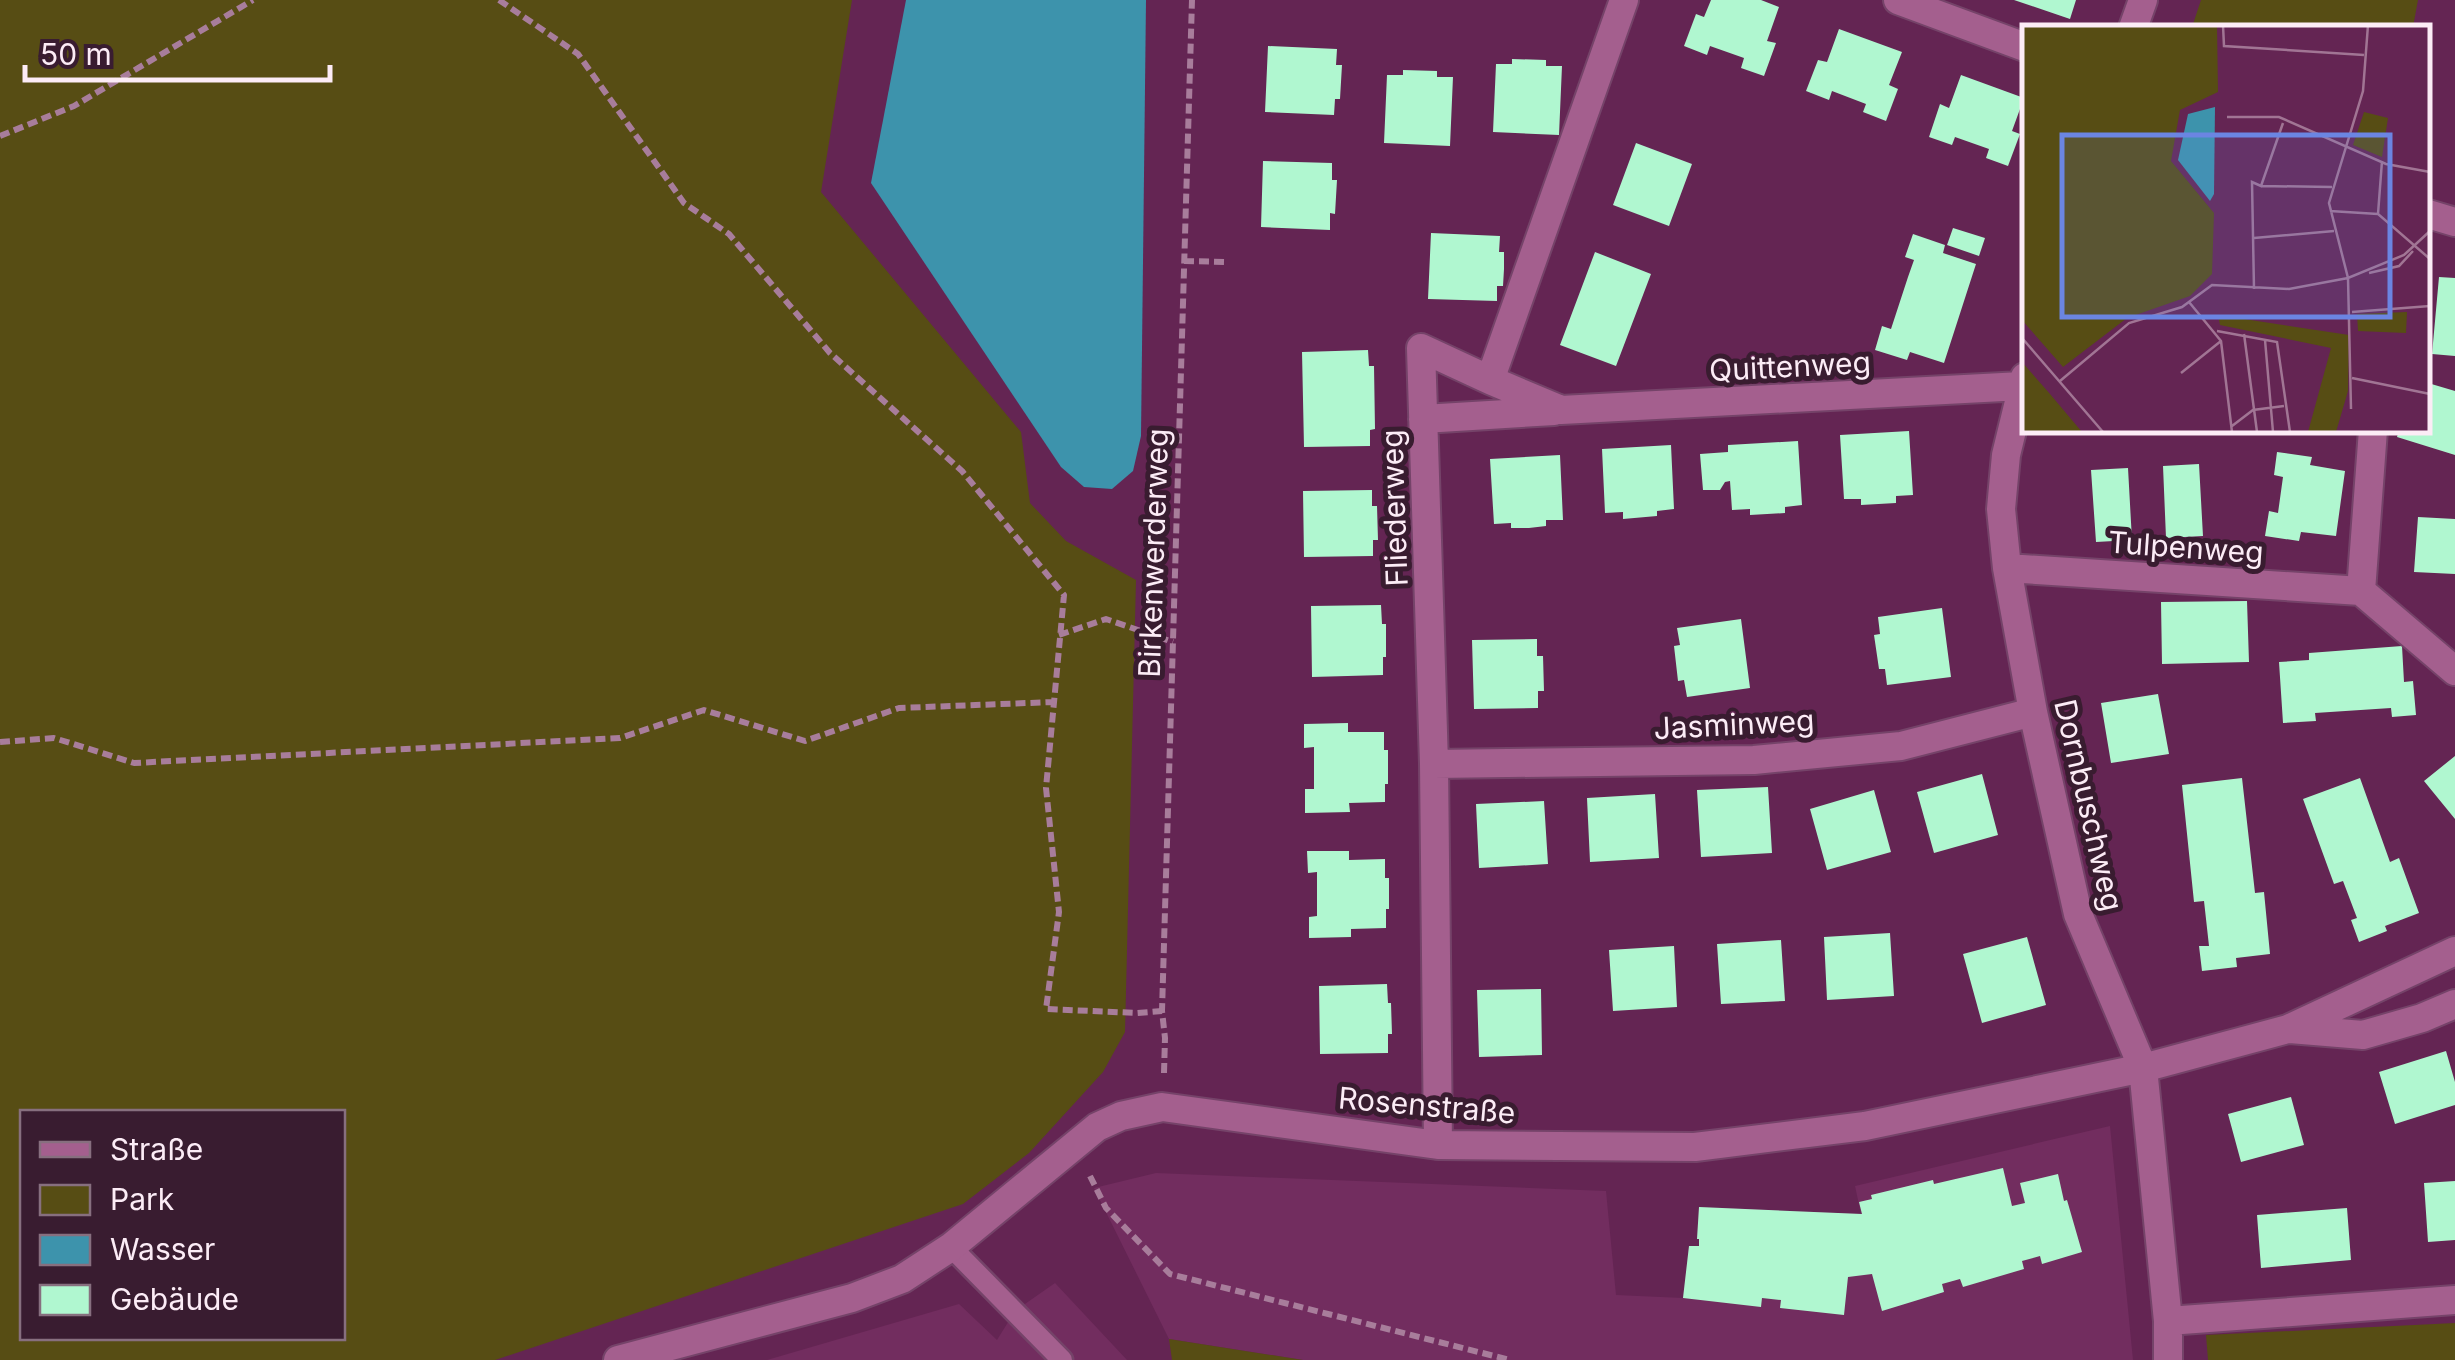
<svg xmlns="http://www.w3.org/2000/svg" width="2455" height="1360" font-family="Inter,sans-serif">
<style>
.built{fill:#722d5f}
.green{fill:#574d14;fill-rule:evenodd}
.water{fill:#3d93ac}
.building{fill:#b0f7d0}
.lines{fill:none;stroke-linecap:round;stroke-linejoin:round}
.service-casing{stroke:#754369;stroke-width:25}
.minor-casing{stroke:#754369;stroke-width:32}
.path{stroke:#a87d9b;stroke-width:6;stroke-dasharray:10 5;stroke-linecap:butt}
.service{stroke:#a45f8e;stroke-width:20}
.minor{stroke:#a45f8e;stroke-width:28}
.labels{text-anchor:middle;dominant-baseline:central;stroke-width:10;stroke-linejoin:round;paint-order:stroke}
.street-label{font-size:30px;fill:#fcecf6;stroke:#391c30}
.inset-road{fill:none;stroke:#a17594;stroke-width:2.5}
.view{fill:#6b85e2;fill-opacity:0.15;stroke:#6b85e2;stroke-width:5}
.inset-edge{fill:none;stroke:#fcecf6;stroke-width:5}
</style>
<rect width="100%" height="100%" fill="#642553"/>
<path class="built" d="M2110,1126L2133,1360H1303L1169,1339L1094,1188L1156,1173L1606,1191L1616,1295L1683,1298L1689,1246H1699V1239H1697L1699,1207L1861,1214L1855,1186Z
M1055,1283L1127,1360H767L959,1304L997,1340L1015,1311Z"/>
<path class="green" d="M0,0H852L821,192L1021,432L1030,503L1066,541L1136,580L1125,1032L1103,1072L1029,1153L963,1204L495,1360H0ZM342,1112V1338H22V1112Z
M2201,0H2418L2413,27H2192Z
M2455,1323V1360H2208L2206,1335Z
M1169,1339L1303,1360H1172Z"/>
<path class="water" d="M906,0H1146L1141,436L1133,471L1112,489L1084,487L1061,467L871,183Z"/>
<path class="building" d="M1711,0H1761L1779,7L1767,41L1776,43L1764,76L1741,68L1744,58L1710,46L1707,55L1684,46L1696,14L1704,17Z
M2014,0H2076L2070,19Z
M1839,29L1902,52L1889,85L1898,89L1886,121L1863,112L1866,104L1832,91L1829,100L1806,91L1818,60L1827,62Z
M1268,46L1337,49L1336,65H1342L1340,99H1335L1334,115L1265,112Z
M1512,59L1546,60V66H1562L1559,135L1493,132L1496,64H1512Z
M1403,70L1437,71V77H1453L1450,146L1384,143L1387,75H1403Z
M1961,75L2024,98L2012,131L2020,134L2008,166L1986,158L1989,149L1955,137L1952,145L1929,137L1940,104L1949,108Z
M1636,143L1692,164L1669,226L1613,205Z
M1263,161L1332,163V180H1337L1335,214L1330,213V230L1261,227Z
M1953,228L1985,238L1979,256L1947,245Z
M1431,233L1500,236L1499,252H1504V269L1503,286H1497V301L1428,299Z
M1913,234L1945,245L1943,253L1976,264L1944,363L1910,352L1907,360L1875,350L1882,326L1891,329L1908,277L1914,260L1905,257Z
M1595,252L1651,274L1616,366L1560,345Z
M2439,277L2455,278V356L2432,354Z
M1368,350L1369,366H1374L1375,429L1370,430V446L1304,447L1302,352Z
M2428,383L2455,391V455L2397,437L2399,430H2428Z
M1909,431L1913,495L1896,496V503L1861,505V499H1844L1840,435Z
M1798,441L1802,505L1785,507V513L1750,515V509L1732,510L1730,481L1725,482L1720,490H1703L1700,454L1728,452V445Z
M1671,445L1674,509L1657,511V516L1623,519V512L1605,513L1602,449Z
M2277,452L2312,457L2310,465L2345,471L2336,536L2301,532L2299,541L2265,536L2269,511L2278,513L2283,477L2274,475Z
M1560,455L1563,520H1546V526L1529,528H1511V523L1494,524L1490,459Z
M2199,464L2203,536L2166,538L2163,466Z
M2128,468L2132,540L2096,542L2091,470Z
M1372,490V506H1377L1378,540H1373V556L1304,557L1303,491Z
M2418,517L2455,519V574L2414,572Z
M2247,601L2249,662L2162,664L2161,602Z
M1381,605L1382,624H1386V657H1383V675L1312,677L1311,606Z
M1942,608L1951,677L1887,685L1885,669H1879L1874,635L1880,634L1878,617Z
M1741,619L1750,688L1687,697L1684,680L1678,681L1674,646L1680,645L1677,628Z
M1537,639V656H1543L1544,691H1538V708L1474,709L1472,640Z
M2402,646L2404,682L2413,681L2416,715L2392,717L2391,708L2315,713L2316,721L2283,723L2279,662L2309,660V653Z
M2158,694L2169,754L2111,763L2101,703Z
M1348,723V732H1384V750H1388V784H1385V802L1349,803L1350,812L1305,813V789H1314V747L1304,748V724Z
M2455,756V819L2424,781Z
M1982,774L1998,835L1934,853L1917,792Z
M2242,778L2255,893L2264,892L2270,954L2236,958L2237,967L2202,971L2199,946H2209L2204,901L2194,902L2182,785Z
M2360,778L2390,862L2399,858L2419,913L2385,926L2387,931L2359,942L2351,920L2357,918L2343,881L2334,884L2303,799Z
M1768,787L1772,853L1701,857L1697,790Z
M1874,790L1891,852L1827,870L1810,809Z
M1655,794L1659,858L1590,862L1587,798Z
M1544,801L1548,864L1479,868L1476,804Z
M1307,851H1349V860L1385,859V878H1389V909H1386V928L1351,929V937L1309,938V917L1317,916V872L1308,873Z
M1890,933L1894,996L1827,1000L1824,937Z
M2027,937L2046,1005L1982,1023L1963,954Z
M1781,940L1785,1001L1721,1004L1717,944Z
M1674,946L1677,1007L1613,1011L1609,950Z
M1387,984L1388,1003H1391L1392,1034H1388V1053L1320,1054L1319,986Z
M1541,989L1542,1055L1479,1057L1477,990Z
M2446,1051L2455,1082V1105L2395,1124L2379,1072Z
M2291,1097L2304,1145L2241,1162L2228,1114Z
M2003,1168L2012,1206L2025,1203L2020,1183L2058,1174L2064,1201L2067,1200L2082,1252L2042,1264L2040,1256L2022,1261L2024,1269L1963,1287L1960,1279L1942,1284L1944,1292L1882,1311L1872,1274L1848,1277L1844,1315L1780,1308L1781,1300L1762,1298L1761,1307L1683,1298L1689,1246H1699V1239H1697L1699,1207L1862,1214L1859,1202L1872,1199L1871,1195L1933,1180L1934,1184Z
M2455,1181V1240L2428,1242L2424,1183Z
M2347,1208L2351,1260L2261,1268L2257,1215Z"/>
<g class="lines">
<g class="service-casing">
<path id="service" d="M951,1247L1062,1360"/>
</g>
<g class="minor-casing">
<path id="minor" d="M1898,0L2025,47
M2133,28L2143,0
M2428,214L2455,222
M2025,377L2006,455L2001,509L2007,568L2033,712L2078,914L2143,1068L2168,1321V1360
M1490,380L1561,410L2022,386
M1423,419L1554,411
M2373,430L2361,591L2455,671
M2007,568L2361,591
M1434,764L1754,760L1901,746L2033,712
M2290,1029L2363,1035L2422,1018L2455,1004
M1438,1145L1434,764L1421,348L1490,380L1624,0
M2168,1321L2455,1300
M618,1360L852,1298L902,1279L951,1247L1097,1127L1121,1116L1162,1107L1438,1145L1695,1147L1865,1126L2143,1068L2288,1029L2455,951"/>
</g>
<path class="path" d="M499,0L578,54L684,203L729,234L830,353L962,471L1064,595L1046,788L1059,912L1046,1009L1137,1013L1162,1011
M0,136L74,106L253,0
M1184,261L1227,262
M1059,635L1106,619L1173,642
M0,742L54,738L134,763L620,738L704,710L805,741L899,708L1054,702
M1164,1073L1165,1038L1162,1011L1192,0
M1090,1176L1106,1208L1170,1274L1510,1360"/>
<use href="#service" class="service"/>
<use href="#minor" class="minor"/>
</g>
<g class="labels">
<g class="street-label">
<text transform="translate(1790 366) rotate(-3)">Quittenweg</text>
<text transform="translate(1394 508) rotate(-92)">Fliederweg</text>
<text transform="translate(2186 547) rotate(4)">Tulpenweg</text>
<text transform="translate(1153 553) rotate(-88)">Birkenwerderweg</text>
<text transform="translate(1734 724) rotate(-3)">Jasminweg</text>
<text transform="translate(2089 805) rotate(77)">Dornbuschweg</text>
<text transform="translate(1427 1105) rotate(5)">Rosenstraße</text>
</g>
</g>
<g transform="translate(2022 25)">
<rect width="408" height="408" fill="#642553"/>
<path d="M0,0H195L196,67L158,85L149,136L192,188L190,249L168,271L105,293L41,342L0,295ZM342,87L366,93L360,132L331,120ZM385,287L384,308L336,306L335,289ZM196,290L327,310L326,366L314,407H286L309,323L198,300ZM0,337L28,369L60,407H0Z" fill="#574d14"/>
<path d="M193,82L192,169L188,176L156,135L166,89Z" fill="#3d93ac"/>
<path class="inset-road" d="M201,0L202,21L342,30M205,92H257L364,139L408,147M360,136L356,189L408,234M239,161L310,162M308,186L356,189M232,213L312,206M347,248L377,241L391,226M232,264L230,157L239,161L261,98M167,277L199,316L210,407M330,287L408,281M195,306L255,317L268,407M222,309L235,407M0,313L81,407M243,315L251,407M159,348L199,316M330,353L408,369M38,356L107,298L160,282L190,260L267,264L326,253L382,230L408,206M329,384L326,253L307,178L341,66L346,0M210,401L231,385L262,381"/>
<path class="view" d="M40,110H368V292H40Z"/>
<rect width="408" height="408" class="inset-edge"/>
</g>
<rect x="20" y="1110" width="325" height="230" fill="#391c30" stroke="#876f7f" stroke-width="2.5"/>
<rect x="40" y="1142" width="50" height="15" fill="#a45f8e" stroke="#876f7f" stroke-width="2.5"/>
<text x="110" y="1160" font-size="30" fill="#fcecf6">Straße</text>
<rect x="40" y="1185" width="50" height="30" fill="#574d14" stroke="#876f7f" stroke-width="2.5"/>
<text x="110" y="1210" font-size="30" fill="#fcecf6">Park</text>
<rect x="40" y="1235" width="50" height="30" fill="#3d93ac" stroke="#876f7f" stroke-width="2.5"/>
<text x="110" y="1260" font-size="30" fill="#fcecf6">Wasser</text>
<rect x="40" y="1285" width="50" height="30" fill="#b0f7d0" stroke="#876f7f" stroke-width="2.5"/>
<text x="110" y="1310" font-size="30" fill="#fcecf6">Gebäude</text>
<path d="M25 65v15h305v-15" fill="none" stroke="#fcecf6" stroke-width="5"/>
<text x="40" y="65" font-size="30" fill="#fcecf6" stroke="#391c30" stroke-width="8" paint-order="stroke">50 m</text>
</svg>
